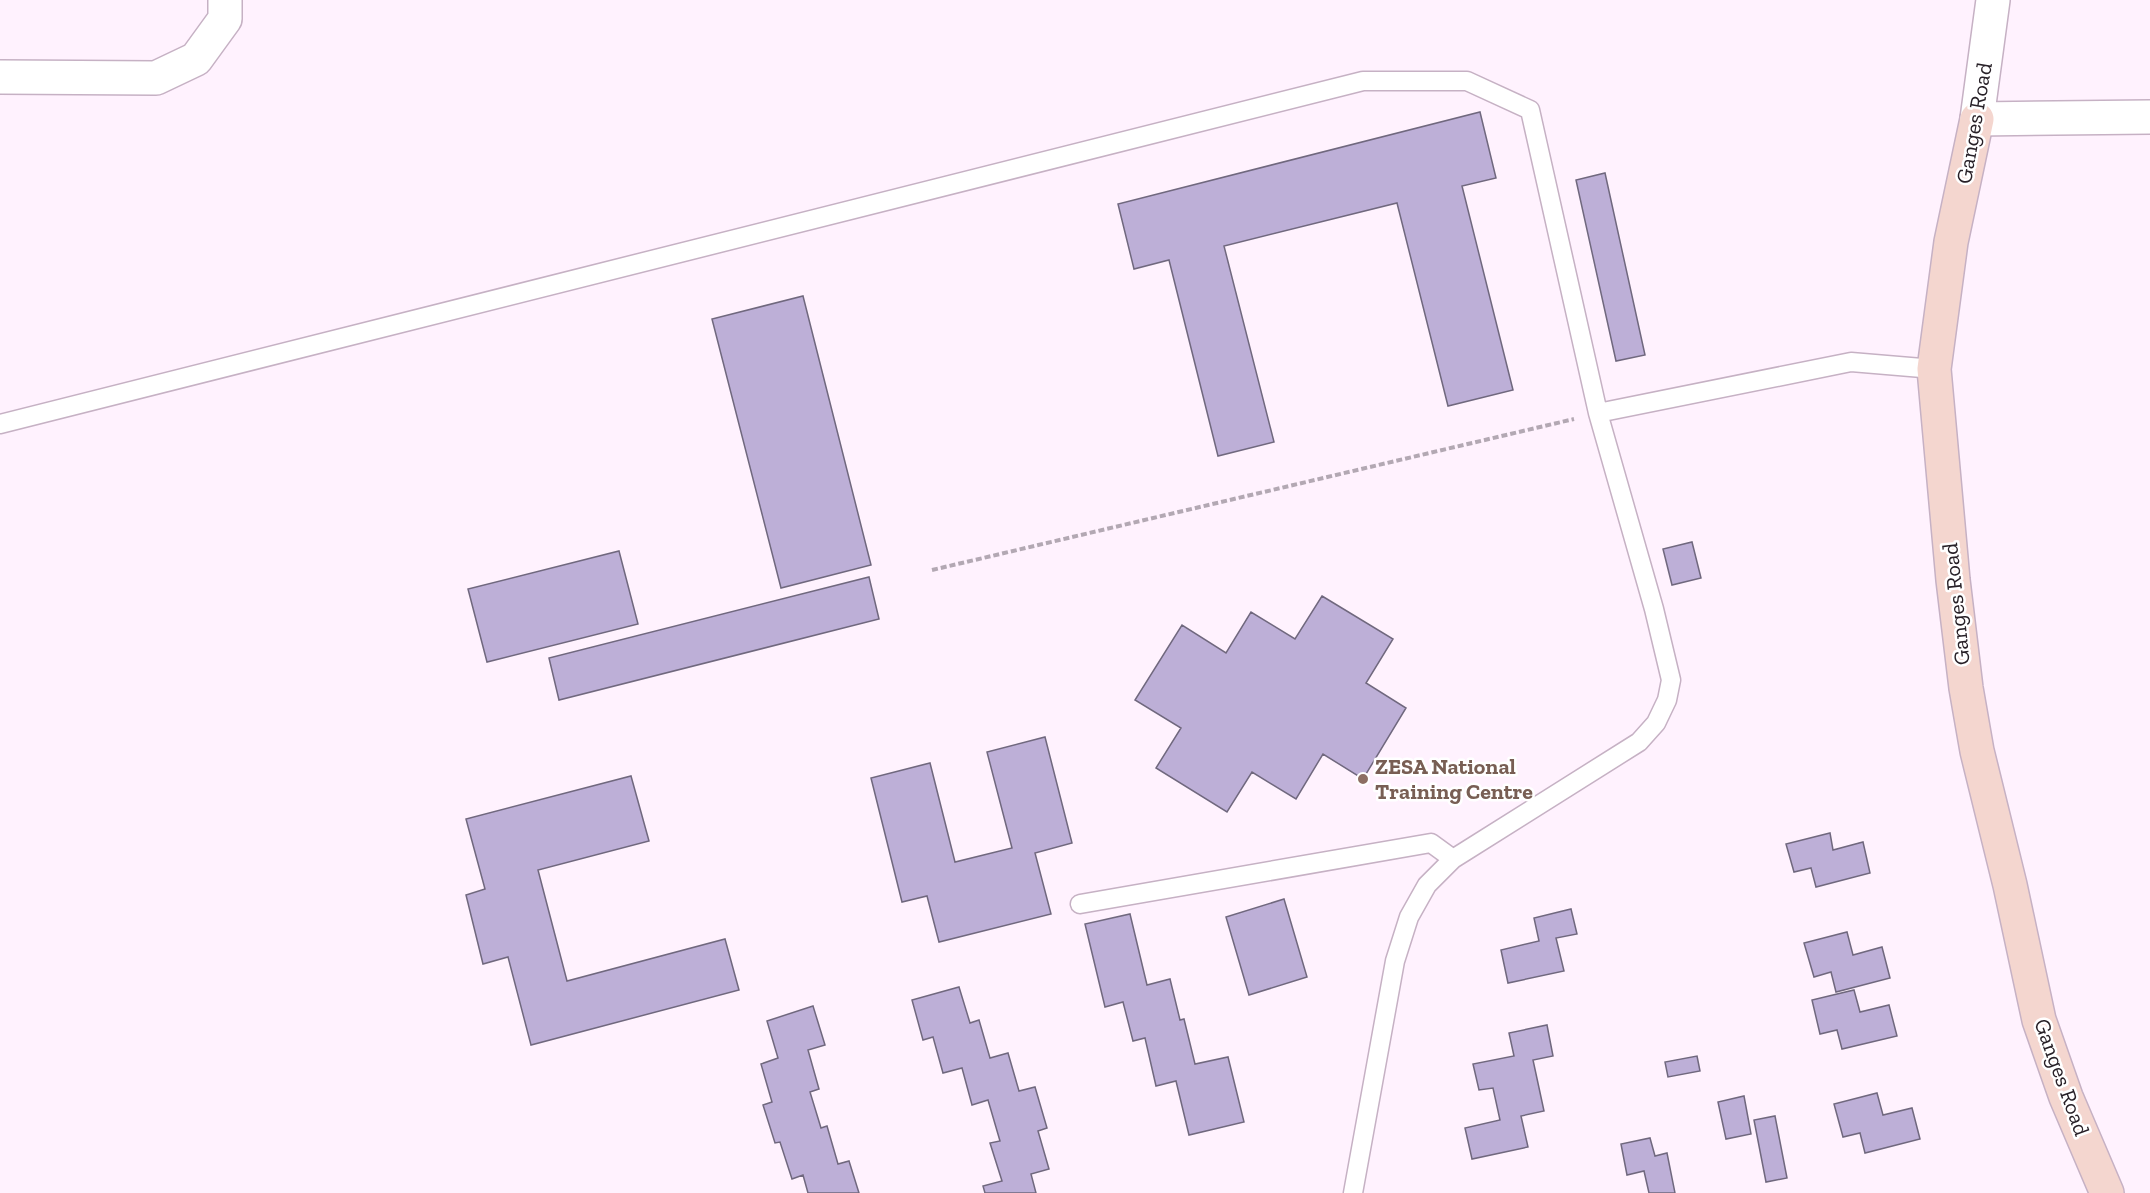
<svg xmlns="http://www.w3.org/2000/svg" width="2150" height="1193" font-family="'Zilla Slab',serif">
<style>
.building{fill:#bdafd7;stroke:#70687e;stroke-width:1.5}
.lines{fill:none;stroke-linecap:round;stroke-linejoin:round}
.lane-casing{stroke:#c6b1c4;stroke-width:21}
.street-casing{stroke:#c6b1c4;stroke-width:36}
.secondary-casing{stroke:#c6b1c4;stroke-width:36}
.path{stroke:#b3a8b3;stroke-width:4;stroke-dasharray:6 3;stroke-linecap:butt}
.lane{stroke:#fff;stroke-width:18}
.street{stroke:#fff;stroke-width:33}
.secondary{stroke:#f4d6cf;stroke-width:33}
.education-dot{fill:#8d6e63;stroke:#fff;stroke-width:2}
.labels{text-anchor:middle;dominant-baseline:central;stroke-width:5;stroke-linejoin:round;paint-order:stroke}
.street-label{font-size:22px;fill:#272027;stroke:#fff}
.education-label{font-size:22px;font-weight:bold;fill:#785e54;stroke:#fff;text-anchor:start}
</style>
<rect width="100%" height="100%" fill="#fff2fe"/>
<path class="building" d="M1480,112L1496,178L1462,186L1513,390L1448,406L1397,203L1224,246L1274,442L1218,456L1169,260L1134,269L1118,204Z
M1605,173L1645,355L1616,361L1576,180Z
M803,296L871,565L781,588L712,319Z
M1692,542L1701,578L1672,585L1663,549Z
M619,551L638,624L487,662L468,589Z
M869,577L879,619L559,700L549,658Z
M1322,596L1393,639L1366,683L1406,708L1363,779L1323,754L1296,799L1252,772L1227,812L1156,768L1181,728L1135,700L1182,625L1226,653L1251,612L1295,639Z
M1045,737L1072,843L1035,853L1051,914L939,942L927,896L902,902L871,778L930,763L955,862L1012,848L987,752Z
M631,776L649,841L538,870L567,981L725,939L739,990L531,1045L508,957L483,964L466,895L485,889L466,819Z
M1830,833L1833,850L1863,842L1870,873L1816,887L1811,868L1794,872L1786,844Z
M1284,899L1307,977L1249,995L1226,917Z
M1571,909L1577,934L1556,938L1564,971L1508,983L1501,950L1539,941L1534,918Z
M1130,914L1147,985L1170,979L1180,1020L1184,1019L1195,1064L1228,1057L1244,1122L1189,1135L1176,1081L1156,1086L1145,1038L1133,1041L1123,1002L1105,1007L1085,924Z
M1847,932L1853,955L1882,947L1890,978L1836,992L1831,972L1814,977L1804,943Z
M959,987L970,1023L979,1020L990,1058L1008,1053L1019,1091L1035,1087L1047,1128L1038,1131L1049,1169L1031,1174L1036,1193H985L983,1186L1002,1181L990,1143L1000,1141L988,1100L972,1105L962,1068L943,1073L933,1037L923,1040L912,1000Z
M1854,990L1860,1012L1889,1005L1897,1036L1842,1049L1837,1030L1820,1034L1812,1000Z
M813,1006L825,1045L808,1050L819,1089L810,1092L821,1128L827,1126L838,1164L849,1161L859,1193H808L803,1175L792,1179L780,1142L775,1143L763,1105L772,1102L761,1064L778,1058L767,1021Z
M1547,1025L1553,1056L1533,1060L1544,1111L1521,1116L1528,1147L1472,1159L1465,1128L1500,1120L1493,1088L1479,1090L1473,1064L1514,1056L1509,1033Z
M1697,1056L1700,1071L1668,1077L1665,1062Z
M1877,1093L1883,1115L1912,1108L1920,1139L1865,1153L1860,1133L1843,1137L1834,1104Z
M1744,1096L1751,1134L1726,1139L1718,1102Z
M1775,1116L1787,1178L1766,1182L1754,1120Z
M1650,1138L1655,1156L1667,1153L1675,1193H1649L1644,1171L1627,1175L1621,1144Z"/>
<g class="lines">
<g class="lane-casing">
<path id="lane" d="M1598,413L1851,362L1934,369
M0,424L1363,81H1467L1530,110L1598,413L1654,609L1671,680L1667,700L1656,723L1639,742L1453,859L1427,885L1409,917L1395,961L1353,1193
M1080,904L1431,843L1453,859"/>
</g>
<g class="street-casing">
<path id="street" d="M1993,0L1977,119L2150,117
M0,77L156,78L196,59L225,19V0"/>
</g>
<g class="secondary-casing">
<path id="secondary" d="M1977,119L1951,242L1934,369L1953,580L1966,688L1977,751L2010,885L2039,1020L2066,1097L2107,1193"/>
</g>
<path class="path" d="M932,570L1574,419"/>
<use href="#lane" class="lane"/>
<use href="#street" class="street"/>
<use href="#secondary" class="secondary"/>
</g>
<circle class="education-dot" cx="1363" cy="779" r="6"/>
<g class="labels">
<g class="street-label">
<text transform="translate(1974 123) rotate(-80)">Ganges Road</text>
<text transform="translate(1956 604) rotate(-96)">Ganges Road</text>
<text transform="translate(2062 1077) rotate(70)">Ganges Road</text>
</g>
<g class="education-label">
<text x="1375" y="766">ZESA National<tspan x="1375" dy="25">Training Centre</tspan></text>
</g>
</g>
</svg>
